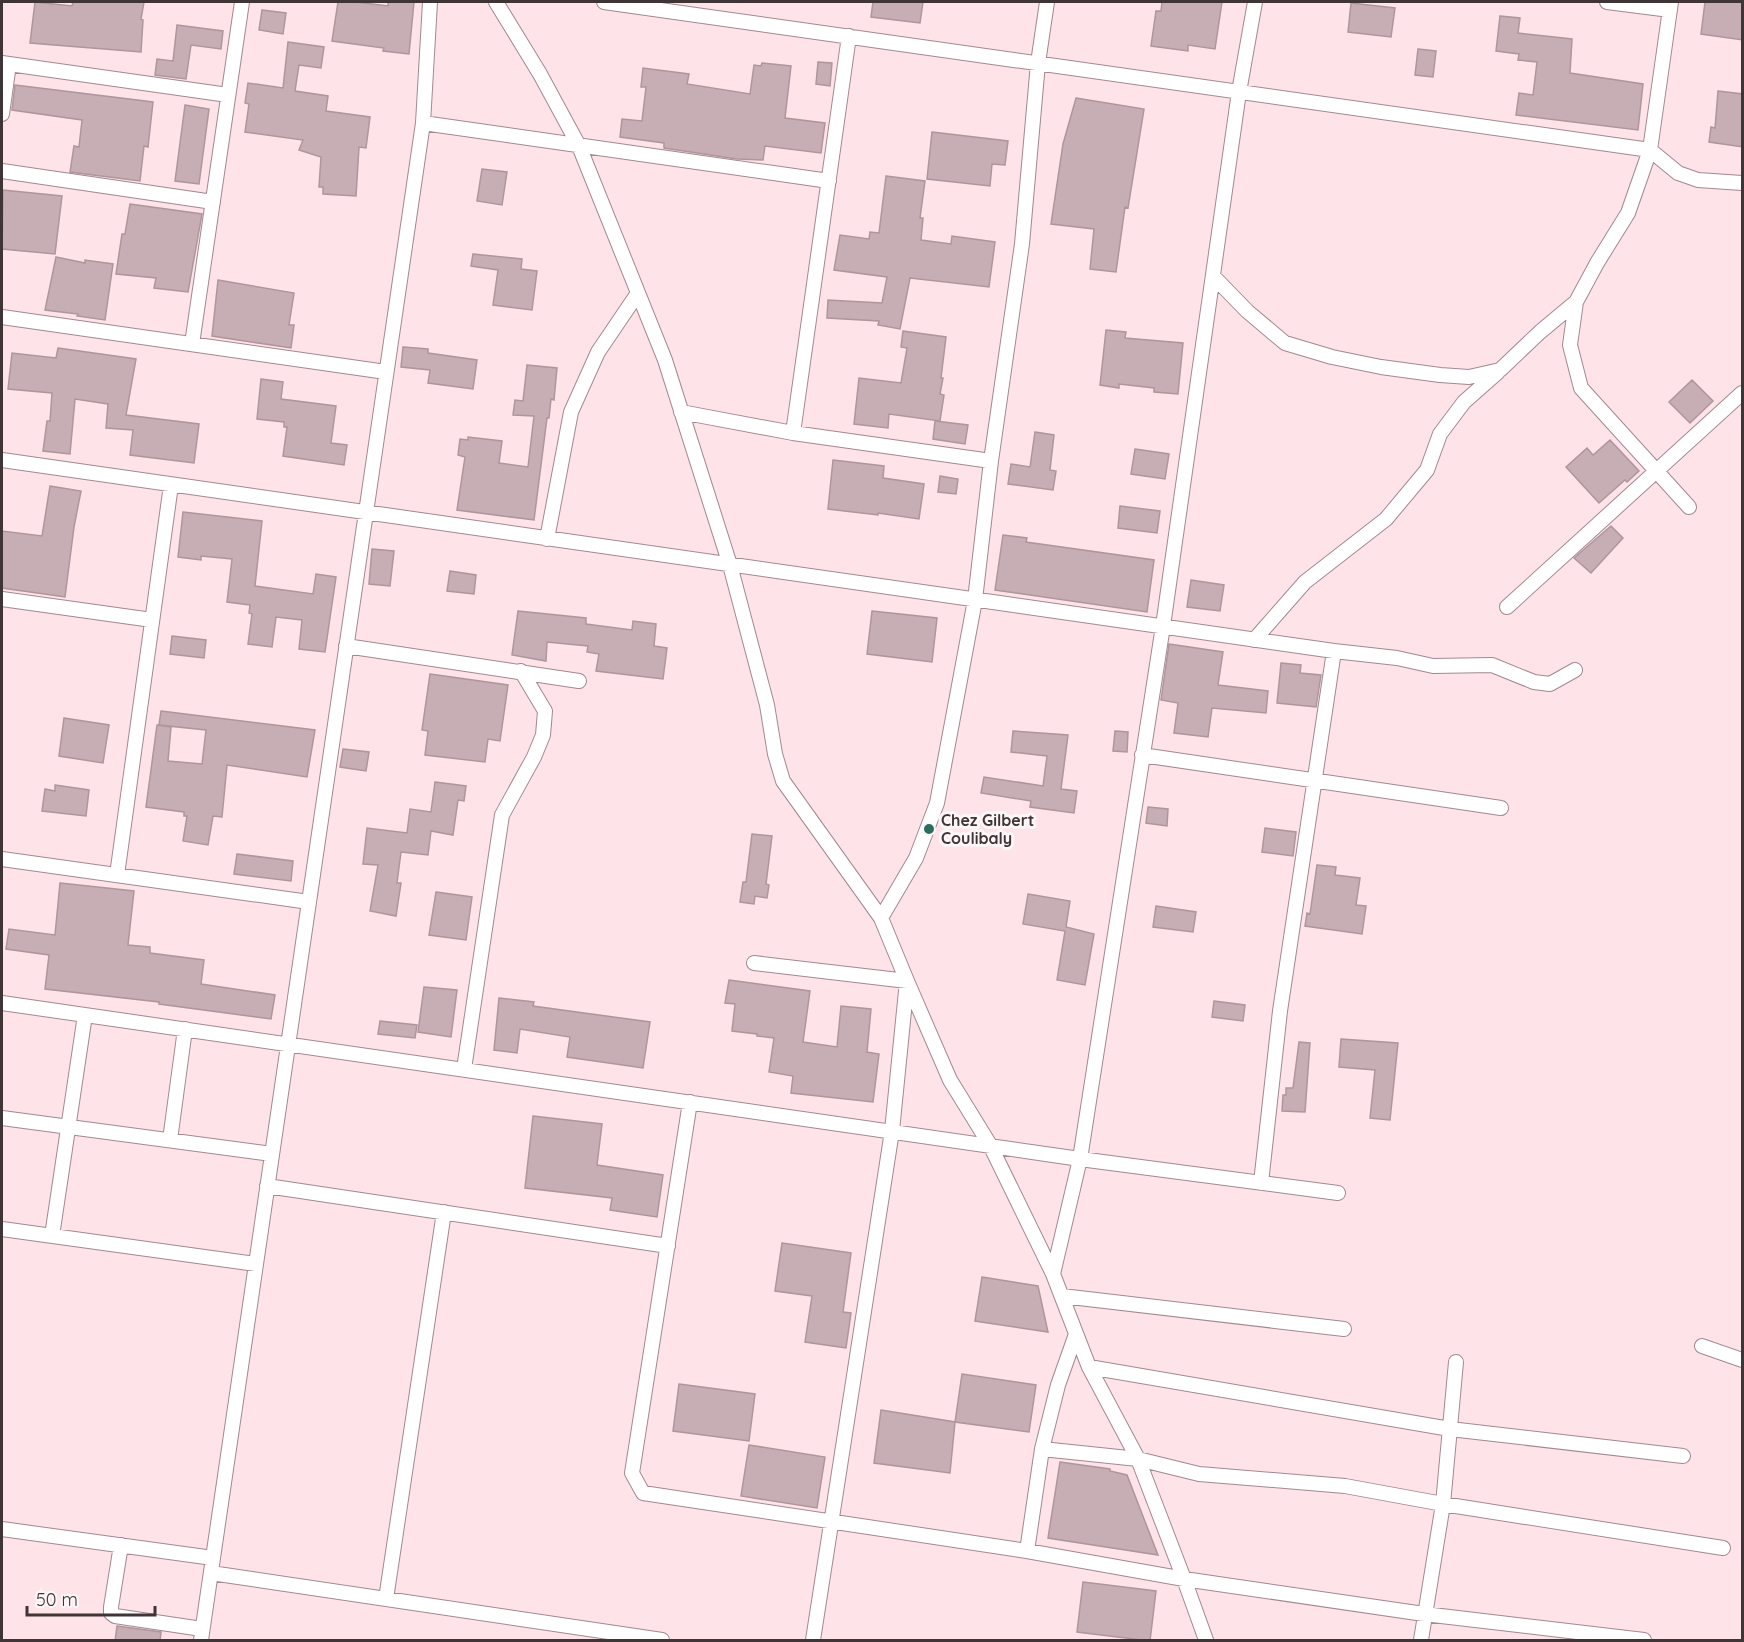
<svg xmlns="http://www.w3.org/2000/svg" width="1744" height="1642" font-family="Quicksand,sans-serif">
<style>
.building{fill:#c7aeb4;stroke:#ae969c;stroke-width:1.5}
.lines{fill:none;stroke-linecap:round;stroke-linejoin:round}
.minor-casing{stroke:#a28990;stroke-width:16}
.minor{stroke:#fff;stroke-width:14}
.poi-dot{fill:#2b6d5e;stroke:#fcf6f8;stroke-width:2}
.labels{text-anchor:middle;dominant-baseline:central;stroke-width:6;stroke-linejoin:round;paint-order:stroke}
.poi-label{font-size:16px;font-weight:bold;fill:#3f3537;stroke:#fcf6f8;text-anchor:start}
</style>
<rect width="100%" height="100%" fill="#fee3e9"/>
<path class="building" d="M35,2L72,6L73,2H144L141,19L143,20L141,52L30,43Z
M338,2H356L388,6V2H414L409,54L383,51L384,48L332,41Z
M873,2H923L920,23L871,17Z
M1162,2H1222L1215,49L1188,45V51L1151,46L1156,11H1161Z
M1705,2H1743V40L1701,34Z
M1351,3L1395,8L1391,37L1348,32Z
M262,10L286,13L283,34L259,30Z
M1500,16L1520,18L1518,33L1572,39L1570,73L1643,84L1638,130L1516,115L1519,93L1533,95L1537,62L1518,60L1519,54L1496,51Z
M177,25L223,31L221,49L191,45L186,79L155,75L157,59L173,61Z
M288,42L324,47L321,68L299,65L295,91L328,96L326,111L370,117L366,148L359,147L356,196L323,194V187H319L321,157L299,150L303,140L245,132L249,104L245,103L248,83L283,88Z
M1418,49L1436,51L1433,77L1415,75Z
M818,62L832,63L830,86L816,84Z
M762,63L791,66L785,118L825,123L821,153L765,146L763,160L737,159L664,148V143L620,137L622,119L642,121L646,87H641L643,68L689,74L687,84L750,94L754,65L761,66Z
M15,85L153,102L148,147L144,146L140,181L70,172L74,146L79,147L82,120L12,110Z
M1718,91L1743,94V147L1709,142L1711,127L1715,128Z
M1076,98L1144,109L1128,208L1125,207L1116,272L1090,269L1094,229L1051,224L1063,144Z
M185,105L209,109L199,184L175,181Z
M932,132L1008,141L1005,165L992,164L990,186L927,179Z
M482,169L507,172L502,205L477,201Z
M886,176L925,181L920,218H923L921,240L951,244L952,236L995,242L989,287L910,278L900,329L878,325L879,321L827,318L828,300L882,303L887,277L834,270L840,235L869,239L870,232L879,233Z
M3,190L62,196L55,254L2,249Z
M130,204L202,214L188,292L154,288L156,278L116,274L122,234H125Z
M473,254L522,259L521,269L537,271L532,310L493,305L498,270L471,266Z
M56,257L85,263V260L113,264L105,320L77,316L78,314L45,310Z
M218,280L294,293L289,325H294L291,348L212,336Z
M1106,330L1126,332L1125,338L1183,343L1178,394L1154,392V388L1119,384V388L1100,385Z
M903,331L946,337L941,378H943L940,394L944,395L940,421L889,414L888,428L854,424L859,378L901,383L907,348L901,347Z
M403,347L428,349V353L477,360L473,389L428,383L430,370L401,367Z
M58,348L136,359L126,415L199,424L194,463L130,455L133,430L106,428L108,404L75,399L70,454L43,451L47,421H50L52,393L8,389L12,353L56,358Z
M527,365L557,368L554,400L551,399L549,418H547L534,520L457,510L465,457L458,455L460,439L468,440V437L502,441L499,463L528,467L534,416L513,415L515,400L523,401Z
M261,379L283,382L281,399L336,406L331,443L347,445L344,465L283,456L287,427H284V422L257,419Z
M1692,380L1713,401L1690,423L1669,402Z
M935,421L968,425L965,444L933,439Z
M1035,432L1054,435L1050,470L1056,471L1053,490L1008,484L1011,464L1030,467Z
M1610,440L1639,471L1627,482L1625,480L1599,503L1566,467L1587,448L1593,455Z
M1135,449L1169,454L1165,479L1131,474Z
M833,460L884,466L883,478L924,484L919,519L878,513V515L828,509Z
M940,476L958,479L956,494L938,492Z
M50,486L81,491L74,527L65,597L2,588V531L42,536Z
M1120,506L1160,511L1157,533L1118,528Z
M183,512L262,521L255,586L313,594L316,574L336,577L325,652L299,649L302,620L276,617L272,647L248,644L252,614L249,613L250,605L227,602L232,559L201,556V560L178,557Z
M1611,526L1623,538L1591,573L1574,558Z
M1003,535L1027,538L1026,542L1154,560L1147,612L995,590Z
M372,549L394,551L390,586L369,584Z
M450,571L476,575L474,594L447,591Z
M1191,580L1224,585L1220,611L1187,607Z
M518,611L586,618V624L632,630L633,621L656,624L654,646L667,648L663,679L596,671L599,654L587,652L588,646L547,642L546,661L512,655Z
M872,611L937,618L932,662L867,654Z
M172,636L206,640L204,658L170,654Z
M1169,644L1223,652L1218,685L1268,691L1266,713L1212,708L1208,737L1174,733L1178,703L1161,700Z
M1281,663L1301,665L1300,673L1321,675L1316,707L1277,703Z
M430,674L508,685L500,741L488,739L485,762L425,755L428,731L422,730Z
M161,711L315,730L307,777L227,765L222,817L213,816L208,845L183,841L187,816H184V812L146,807L157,725L171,727L168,761L202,764L206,730L159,725Z
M64,718L109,725L103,763L59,756Z
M1013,731L1068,735L1061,789L1077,791L1074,813L1030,807L1031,801L981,793L984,777L1043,786L1047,756L1011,752Z
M1115,731L1128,732L1127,752L1113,751Z
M343,749L369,752L366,771L340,767Z
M435,782L466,786L464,801L458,800L453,835L431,831L428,855L401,852L397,883H401L396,916L370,911L378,865L363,864L367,828L407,833L410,809L431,812Z
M55,785L89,790L86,816L42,811L45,789L55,791Z
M1148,807L1168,809L1167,826L1146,823Z
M1265,828L1296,832L1293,856L1262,852Z
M752,834L772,836L766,884L769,885L767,898L755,896L754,904L740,902L743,882H746Z
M237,854L293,861L291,881L234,874Z
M1317,865L1336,867L1335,875L1360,878L1356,905L1366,906L1362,934L1305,926L1307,913L1310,914Z
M60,883L134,891L128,945L150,947V953L204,960L201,984L275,995L271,1019L159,1004V1002L45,989L49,955L6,949L9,929L55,935Z
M436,892L472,897L466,940L429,935Z
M1028,894L1070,901L1066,927L1094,934L1085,985L1057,980L1065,931L1023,924Z
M1156,906L1196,912L1193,932L1153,927Z
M729,980L810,991L803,1042L837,1047L841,1006L871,1009L867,1052L879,1054L873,1102L791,1093L793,1076L769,1072L774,1038L757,1036V1034L732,1031L735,1004L725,1003Z
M424,987L457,990L451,1037L418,1032Z
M499,998L534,1002L533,1006L650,1022L643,1068L567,1057L570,1037L520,1029L517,1053L494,1050Z
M1214,1001L1245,1005L1243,1021L1212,1017Z
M380,1021L417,1025L415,1038L378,1034Z
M1341,1039L1398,1043L1390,1120L1370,1118L1375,1070L1339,1067Z
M1299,1042L1310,1043L1305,1112L1282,1111L1283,1095H1286V1088H1293Z
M533,1116L602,1124L597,1165L663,1175L657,1217L610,1210L612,1198L525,1188Z
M782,1243L851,1253L843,1312L851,1313L846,1348L805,1342L812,1296L775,1291Z
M982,1277L1038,1286L1048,1332L975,1321Z
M962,1374L1036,1385L1029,1432L955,1422Z
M679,1384L755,1394L749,1441L673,1431Z
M881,1410L955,1422L950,1473L874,1463Z
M749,1445L825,1457L817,1508L741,1496Z
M1060,1462L1110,1469V1471L1127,1475L1158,1555L1048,1538Z
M1083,1582L1156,1591L1150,1641L1077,1632Z
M117,1626L161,1632L160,1641H115Z"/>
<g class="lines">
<g class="minor-casing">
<path id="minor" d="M496,2L540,74L579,146L665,360L730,565L767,705L775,754L783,781L881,918L907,981L950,1080L990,1145L1053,1274L1089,1367L1138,1459L1184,1579L1206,1640
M604,2L1650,150L1678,173L1698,180L1742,183
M1607,2L1670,10
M1671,2L1650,150L1628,213L1597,263L1576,302L1570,345L1581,388L1689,507
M2,63L228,95
M2,114L9,64
M423,123L829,181
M2,171L213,202
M1213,276L1247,311L1285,343L1332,357L1381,367L1440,375L1469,377L1500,370L1540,332L1576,302
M2,317L386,372
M192,344L242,2
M681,412L793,433L991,461
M793,433L849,36
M2,460L1334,651L1397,658L1433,666L1492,665L1534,682L1550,684L1575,670
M547,539L571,412L598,352L638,293
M2,599L152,620
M1507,607L1742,393
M1254,640L1305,582L1386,519L1427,470L1440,434L1464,402L1498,372
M346,646L579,681
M1142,755L1501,808
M2,859L309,902
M117,875L171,485
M881,918L916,858L937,803L975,600L991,461L1022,244L1038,63L1047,2
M754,963L907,981L892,1131L813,1640
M2,1003L1080,1159L1338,1193
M464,1069L502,815L534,757L543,735L545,711L521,671
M690,1102L632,1473L643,1493L1027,1551L1184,1579L1424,1614L1644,1640
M2,1118L272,1154
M170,1140L185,1029
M1261,1183L1280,1011L1334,651
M267,1186L668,1246
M2,1229L256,1264
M52,1236L85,1015
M1053,1274L1080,1159L1163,626L1239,92L1255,2
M1062,1296L1344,1329
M1702,1346L1742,1360
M1089,1367L1450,1429L1683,1456
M1042,1449L1138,1459L1199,1474L1345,1486L1443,1504L1723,1548
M2,1529L213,1558
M121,1545L111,1607V1613L115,1616L202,1629
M1027,1551L1042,1449L1058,1385L1076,1334
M211,1573L662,1640
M386,1599L444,1212
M201,1640L423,123L430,2
M1421,1640L1443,1504L1456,1362"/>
</g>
<use href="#minor" class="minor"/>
</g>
<circle class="poi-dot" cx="929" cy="829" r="6"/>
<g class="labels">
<g class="poi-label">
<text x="941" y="820">Chez Gilbert<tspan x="941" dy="18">Coulibaly</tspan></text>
</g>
</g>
<rect width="1744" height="1642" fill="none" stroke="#3f3537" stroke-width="6"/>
<path d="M27 1606v9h128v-9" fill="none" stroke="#3f3537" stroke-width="3"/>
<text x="36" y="1606" font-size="18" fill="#3f3537" stroke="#fcf6f8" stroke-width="4.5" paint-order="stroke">50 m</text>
</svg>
